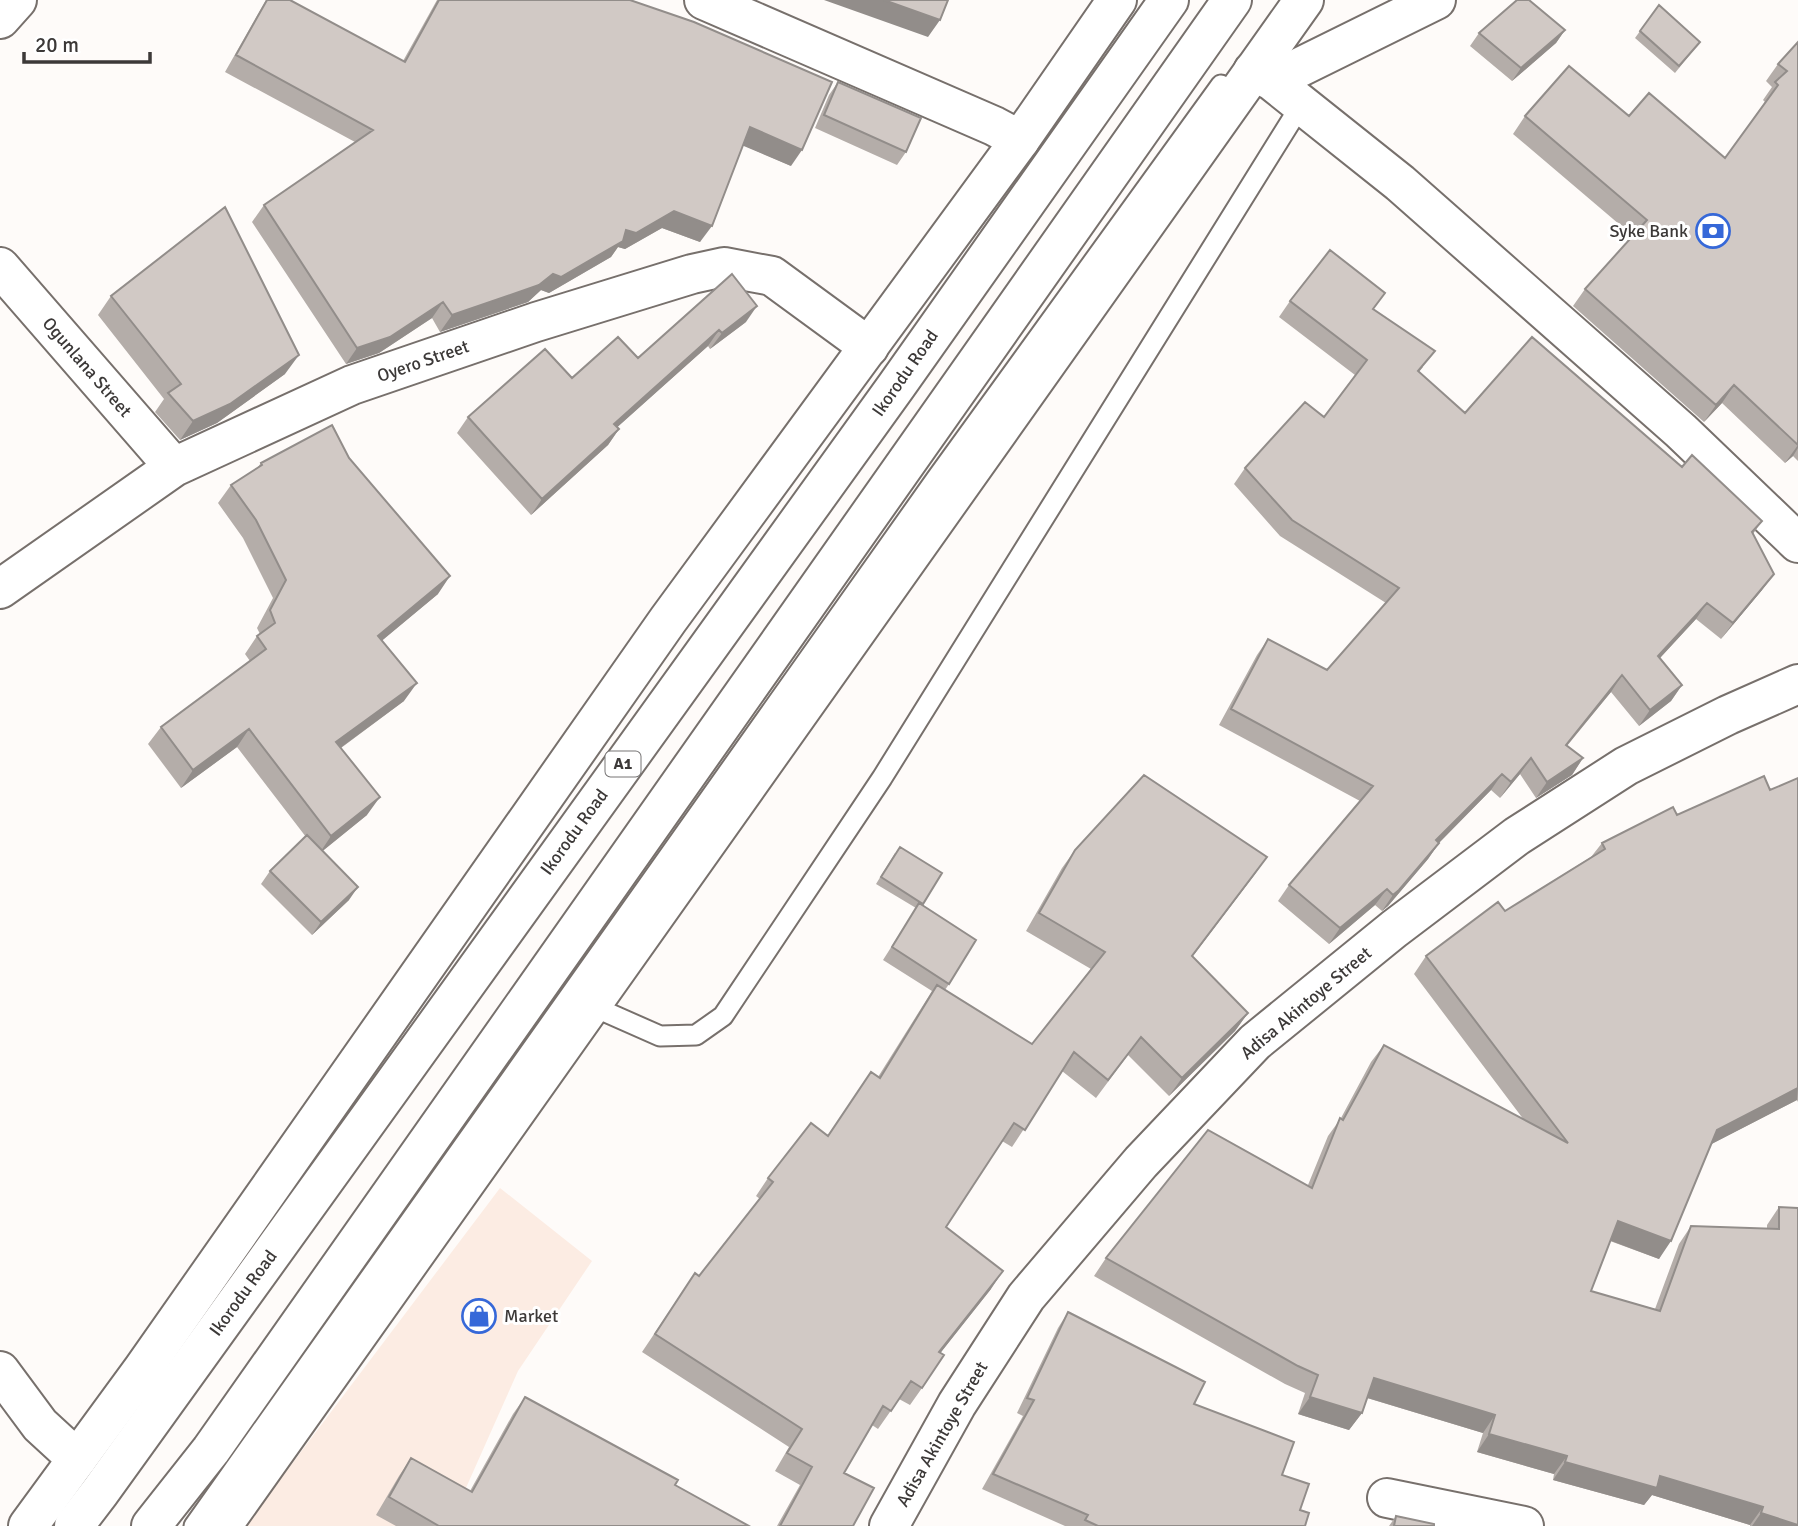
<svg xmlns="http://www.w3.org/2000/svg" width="1798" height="1526" font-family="Signika,sans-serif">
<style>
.built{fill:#fcece3}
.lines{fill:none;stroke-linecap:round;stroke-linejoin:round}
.lane-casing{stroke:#77706c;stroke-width:23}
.street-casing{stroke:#77706c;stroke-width:42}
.secondary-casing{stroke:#77706c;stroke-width:42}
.highway-casing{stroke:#77706c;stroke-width:42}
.lane{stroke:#fff;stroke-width:19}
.street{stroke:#fff;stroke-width:38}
.secondary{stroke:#fff;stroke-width:38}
.highway{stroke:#fff;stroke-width:38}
.wall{fill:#b4ada9}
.shaded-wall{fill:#928d8a}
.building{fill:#d1c9c5;stroke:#928d8a;stroke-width:2}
.labels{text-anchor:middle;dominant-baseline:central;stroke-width:6;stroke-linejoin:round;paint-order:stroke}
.shield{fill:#fff;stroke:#767474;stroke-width:2}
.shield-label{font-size:16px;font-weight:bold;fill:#3c3938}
.poi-label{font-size:18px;fill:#3c3938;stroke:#fff;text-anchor:end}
.street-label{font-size:18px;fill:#3c3938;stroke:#fff}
</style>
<rect width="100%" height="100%" fill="#fefbf9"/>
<path class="built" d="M500,1188L592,1261L518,1371L449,1526H245Z"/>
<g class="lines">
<g class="lane-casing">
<path id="lane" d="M592,1006L660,1036L696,1035L723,1016L882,778L1301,105
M194,1526L936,479L1221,85"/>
</g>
<g class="street-casing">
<path id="street" d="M704,0L994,126L1020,140
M0,19L17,0
M1253,71L1272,81L1400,183L1681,431L1798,543
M1272,81L1436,0
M0,267L174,467
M0,589L174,467L352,385L536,322L692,274L724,267L772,276L869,347
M0,1371L40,1425L77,1459
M1387,1498L1524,1526
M889,1526L957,1404L1026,1297L1141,1162L1255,1042L1394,929L1517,836L1626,766L1728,715L1798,684"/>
</g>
<g class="secondary-casing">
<path id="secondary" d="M28,1526L143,1369L668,620L1020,140L1117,0
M222,1526L1304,0"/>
</g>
<g class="highway-casing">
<path id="highway" d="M74,1526L100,1492L897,385L1169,0
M151,1526L211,1450L1232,0"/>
</g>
<use href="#lane" class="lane"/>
<use href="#street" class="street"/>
<use href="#secondary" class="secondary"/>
<use href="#highway" class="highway"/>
</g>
<path class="wall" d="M266,0H290L403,61L437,0H630L791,166L743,145L700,242L662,228L625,249L618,247L611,257L549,293L541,290L528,302L440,332L432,318L379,353L346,364L252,222L264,205L355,142L225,72Z
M1659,5L1700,42L1675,73L1635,38Z
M1565,30L1556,43L1512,81L1470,46L1479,33Z
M1798,42V461L1793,456L1785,463L1722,403L1704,422L1573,306L1585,289L1633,236L1513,134L1525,116H1629L1725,158L1765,102L1763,100L1772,87L1766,81L1778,64Z
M838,82L906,152L897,165L815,128L829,95Z
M111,296L285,374L217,423L180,440L155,412L164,399L98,315Z
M1290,301L1423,367L1419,372L1465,413L1682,467L1762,521L1753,534L1762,590L1721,639L1696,619L1660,658L1682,685L1671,701L1639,726L1611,692L1567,746L1583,758L1572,775L1536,798L1520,774L1500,798L1491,790L1439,843L1428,859L1388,906L1382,911L1375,905L1329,944L1278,901L1289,885L1360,801L1219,725L1257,655L1268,639L1327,670L1386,603L1280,536L1234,484L1245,468L1324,417L1355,375L1279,317Z
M746,322L710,349L708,346L617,427L619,429L608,445L531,515L457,433L468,417L572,378Z
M349,458L438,594L382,640L404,701L341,748L367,815L322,851L349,900L312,935L261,884L270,871L306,837L237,747L181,788L148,744L161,727L250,661L245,654L257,636L260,634L257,628L273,598L243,538L218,503L231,485L257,468L261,463Z
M1798,778V1102L1797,1100L1711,1144L1659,1259L1610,1241L1591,1291L1655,1309L1679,1244L1691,1226L1767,1229V1225L1779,1207L1798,1526H1750V1525L1652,1495L1644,1505L1553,1480L1554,1474L1477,1452L1483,1433L1367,1398L1362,1413L1349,1430L1298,1414L1305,1393L1285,1384L1094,1276L1106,1258L1308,1185L1328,1136L1341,1118L1371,1062L1384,1045L1524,1120L1414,974L1426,956L1505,911L1591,857L1602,843L1677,815L1770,790Z
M1075,850L1255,874L1192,957L1248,1013L1235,1031L1169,1096L1128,1055L1096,1098L1062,1071L1012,1147L1002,1141L946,1227L991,1289L940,1353L922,1388L910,1405L899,1399L878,1429L872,1425L844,1473L853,1526H777L800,1485L775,1471L789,1447L642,1352L695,1273L699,1276L760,1199L756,1196L768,1178L828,1135L878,1077L932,991L883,960L916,908L876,884L895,853L942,873L923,905L949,984L945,990L1032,1044L1091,969L1026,931L1062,868Z
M1068,1312L1194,1404L1282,1475L1300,1510L1305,1526H1065L982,1489L1023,1416L1017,1413L1058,1328Z
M525,1397L675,1485L749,1526H396L376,1515L399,1476L411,1458L470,1491L513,1414Z
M1396,1516L1434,1526H1389Z"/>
<path class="shaded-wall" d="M824,0H884L940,20L928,37Z
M1565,30L1556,43L1512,81L1521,68Z
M750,127L802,150L791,166L739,144Z
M674,211L712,226L700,242L662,228L625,249L618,247L611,257L549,293L541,290L528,302L440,332L452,315L553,274L626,230Z
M443,302L432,318L379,353L346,364L357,348Z
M757,306L746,322L710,349L722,333Z
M719,330L708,346L603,440L614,424Z
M299,355L285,374L217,423L180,440L193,421Z
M1734,385L1722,403L1704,422L1716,405Z
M619,429L608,445L531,515L542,499Z
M1798,445V448L1793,456L1785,463Z
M1774,574L1762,590L1721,639L1733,623Z
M450,576L438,594L366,654L378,636Z
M1707,603L1696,619L1647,672L1658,656Z
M1622,675L1611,692L1554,761L1566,745Z
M417,683L404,701L324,760L336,742Z
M1682,685L1671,701L1639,726L1650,710Z
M249,729L237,747L181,788L193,770Z
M1531,758L1520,774L1500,798L1511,782Z
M1583,758L1572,775L1536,798L1547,782Z
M1502,774L1491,790L1425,857L1436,840Z
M380,797L367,815L319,854L331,836Z
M1439,843L1428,859L1388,906L1382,911L1393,895Z
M1267,857L1255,874L1179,974L1192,956Z
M358,887L349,900L312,935L321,922Z
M1387,889L1375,905L1329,944L1340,928Z
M1248,1013L1235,1031L1169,1096L1182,1078Z
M1798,1088L1797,1100L1704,1148L1717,1130Z
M1618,1221L1671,1241L1659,1259L1606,1239Z
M1003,1271L991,1289L927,1370L939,1352Z
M1374,1378L1495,1415L1483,1433L1361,1396Z
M1310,1397L1362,1413L1349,1430L1298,1414Z
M1489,1434L1567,1456L1554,1474L1477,1452Z
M1565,1462L1660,1476L1763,1507L1750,1525L1652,1495L1644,1505L1553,1480Z
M1761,1513L1798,1525V1526H1752Z"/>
<path class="building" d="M267,0H290L405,62L439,0H630L694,22L832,82L802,150L750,127L712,226L674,211L636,233L626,230L623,241L561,277L553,274L539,285L452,315L443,302L390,337L357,348L264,205L373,130L236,55Z
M884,0H948L940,20Z
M1517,0H1529L1565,30L1521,68L1479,33Z
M1659,5L1700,42L1679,66L1640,31Z
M1798,42V445L1734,385L1716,405L1585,289L1647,220L1525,116L1569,66L1629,116L1649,93L1725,158L1778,85L1775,82L1787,71L1778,64Z
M838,82L921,118L906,152L824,115Z
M225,207L299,355L230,404L193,421L168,393L181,384L111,296Z
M1330,250L1385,293L1373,309L1435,351L1418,371L1465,413L1532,337L1682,467L1692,455L1762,521L1752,532L1774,574L1733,623L1707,603L1658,656L1682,685L1650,710L1622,675L1566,745L1583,758L1547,782L1531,758L1511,782L1502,774L1436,840L1439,843L1399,890L1393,895L1387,889L1340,928L1289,885L1373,786L1231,709L1268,639L1327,670L1399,588L1292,520L1245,468L1305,402L1324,417L1367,360L1290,301Z
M732,274L757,306L722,333L719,330L614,424L619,429L542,499L468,417L545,349L572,378L618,337L638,358Z
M332,425L349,458L450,576L378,636L417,683L336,742L380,797L331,836L249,729L193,770L161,727L266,649L257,636L275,623L270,610L286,580L256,520L231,485L262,465L261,463Z
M1144,775L1267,857L1192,956L1248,1013L1182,1078L1141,1037L1108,1080L1074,1052L1025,1130L1014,1123L946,1227L1003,1271L939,1352L944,1355L922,1388L911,1381L891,1411L883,1406L844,1473L874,1488L853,1526H780L812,1467L787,1453L802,1429L655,1334L695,1273L699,1276L773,1182L768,1178L811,1123L828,1136L871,1072L880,1078L937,985L1032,1044L1105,952L1039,913L1075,850Z
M1764,776L1770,790L1798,778V1088L1717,1130L1671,1241L1618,1221L1591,1291L1660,1311L1691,1226L1779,1229V1207L1798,1208V1525L1761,1513L1763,1507L1660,1476L1657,1488L1565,1462L1567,1456L1489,1434L1495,1415L1374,1378L1362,1413L1310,1397L1318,1375L1298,1366L1106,1258L1208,1130L1312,1188L1340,1118L1343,1120L1384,1045L1568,1143L1426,956L1498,902L1505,911L1605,849L1602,843L1673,807L1677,815Z
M307,835L358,887L321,922L270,871Z
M900,847L942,873L923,904L881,877Z
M919,903L976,940L949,984L892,947Z
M1068,1312L1205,1382L1194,1404L1294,1442L1282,1475L1309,1484L1300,1510L1309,1513L1305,1526H1098L1085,1520L1088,1515L993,1474L1034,1400L1027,1398Z
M525,1397L678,1480L675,1485L749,1526H439L389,1497L411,1458L472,1492Z
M1396,1516L1434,1524V1526H1394Z"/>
<defs>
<g id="bank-ring" transform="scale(1.75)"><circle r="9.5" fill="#fff" stroke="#3668d8" stroke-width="1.5"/><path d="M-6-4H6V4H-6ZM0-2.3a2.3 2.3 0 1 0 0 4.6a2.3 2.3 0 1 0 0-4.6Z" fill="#3668d8"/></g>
<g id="shop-ring" transform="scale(1.75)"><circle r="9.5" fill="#fff" stroke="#3668d8" stroke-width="1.5"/><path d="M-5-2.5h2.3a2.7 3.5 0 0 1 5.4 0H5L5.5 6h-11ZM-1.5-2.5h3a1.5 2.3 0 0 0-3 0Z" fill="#3668d8"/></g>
</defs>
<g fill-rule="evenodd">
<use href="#bank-ring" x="1713" y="231"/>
<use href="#shop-ring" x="479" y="1316"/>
</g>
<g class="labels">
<rect class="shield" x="605.5" y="751.5" width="35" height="25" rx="5"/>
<g class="shield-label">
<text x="623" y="764">A1</text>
</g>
<g class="poi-label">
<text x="1688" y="231">Syke Bank</text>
<text x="504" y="1316" text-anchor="start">Market</text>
</g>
<g class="street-label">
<text transform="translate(423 361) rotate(-19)">Oyero Street</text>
<text transform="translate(87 367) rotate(49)">Ogunlana Street</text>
<text transform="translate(905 373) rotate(-55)">Ikorodu Road</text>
<text transform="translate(574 832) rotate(-54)">Ikorodu Road</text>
<text transform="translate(1306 1003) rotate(-40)">Adisa Akintoye Street</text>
<text transform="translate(243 1293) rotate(-54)">Ikorodu Road</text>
<text transform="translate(942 1434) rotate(-60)">Adisa Akintoye Street</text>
</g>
</g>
<path d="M24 52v10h126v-10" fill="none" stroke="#3c3938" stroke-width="3.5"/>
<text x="35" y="52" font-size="21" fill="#3c3938" stroke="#ffffff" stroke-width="5" paint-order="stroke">20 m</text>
</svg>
